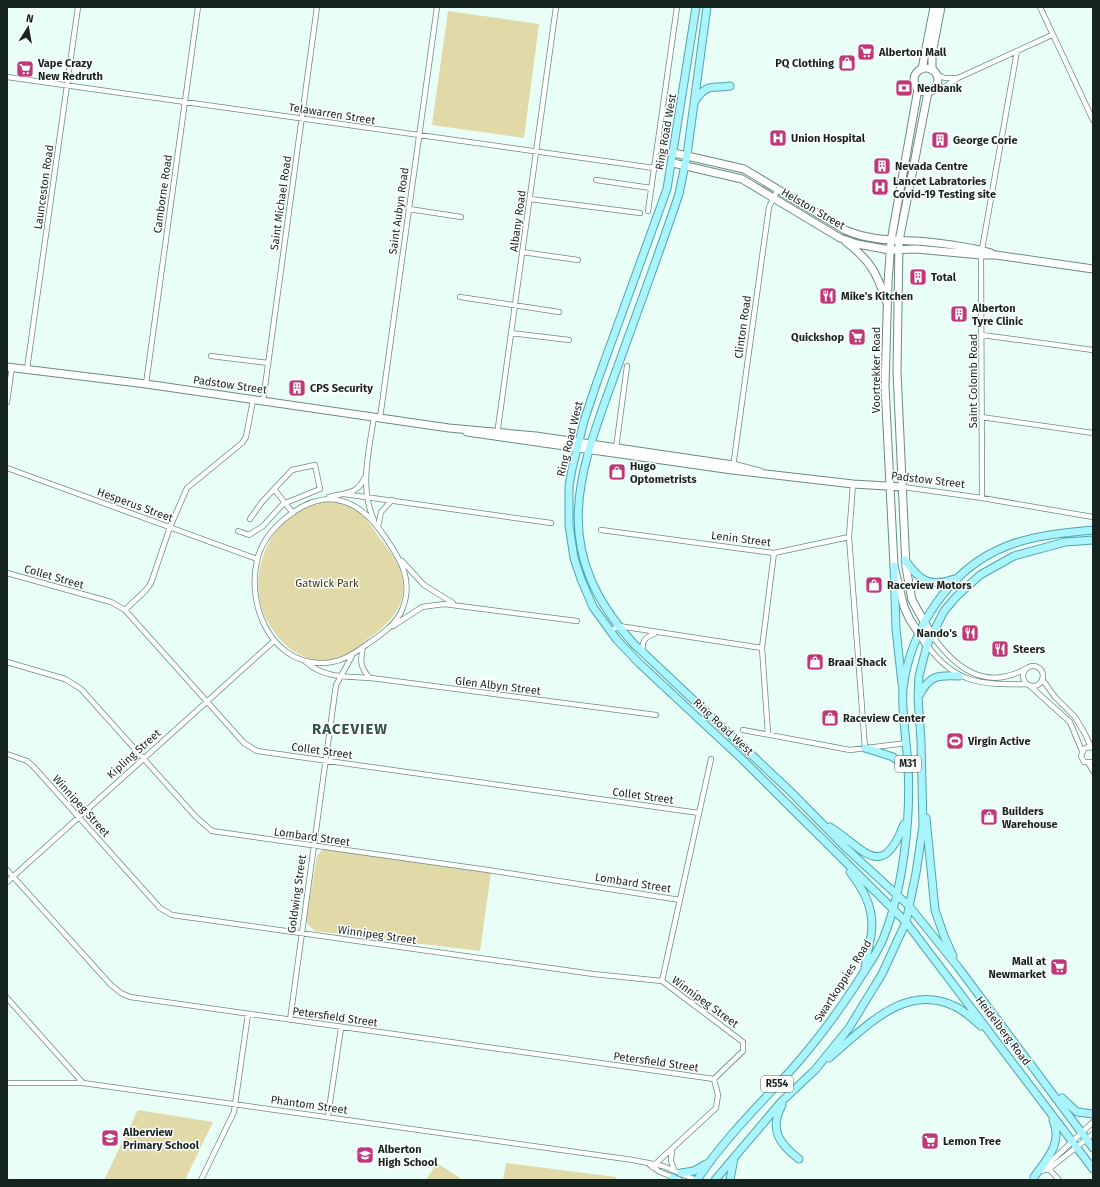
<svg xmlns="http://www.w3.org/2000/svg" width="1100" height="1187" font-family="'Fira Sans',sans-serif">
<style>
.green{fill:#e1d9a7}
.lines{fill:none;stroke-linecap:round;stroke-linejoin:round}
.street-casing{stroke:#6a8c80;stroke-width:6}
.secondary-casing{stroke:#6a8c80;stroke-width:9}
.primary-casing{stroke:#50a6ae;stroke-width:9}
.street{stroke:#fff;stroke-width:4.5}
.secondary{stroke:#fff;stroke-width:7}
.primary{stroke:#a9f4fd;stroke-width:7}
.labels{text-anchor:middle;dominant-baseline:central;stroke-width:3;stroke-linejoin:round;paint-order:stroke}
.shield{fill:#fff;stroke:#5c6662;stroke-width:1}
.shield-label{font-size:10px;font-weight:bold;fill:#16241f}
.poi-label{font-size:11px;font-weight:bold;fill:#16241f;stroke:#fff;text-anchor:start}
.street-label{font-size:11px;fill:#16241f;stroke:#fff}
.park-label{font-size:11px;fill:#3b350c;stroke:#fff}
.district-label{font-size:15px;font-weight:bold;letter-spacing:1px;fill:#335449;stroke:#fff}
</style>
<rect width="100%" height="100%" fill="#e8fef6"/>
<path class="green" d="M448,11L539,24L524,138L432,125Z
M330,501C357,504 365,517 379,537C390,552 404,567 403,588C403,610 386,626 369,638C361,644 352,653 342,656C310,668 285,651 269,624C240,577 273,504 330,501Z
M323,849L491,873L480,951L315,931L308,925L306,920L317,856Z
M138,1110L213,1122L185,1180H104Z
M437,1163L463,1180H426Z
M506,1163L616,1177V1180H503Z"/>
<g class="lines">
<g class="street-casing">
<path id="street" d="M1040,7L1093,120
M937,75L945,78H958
M7,77L654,168
M934,89L944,87L958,78L1052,35
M596,180L651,188
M530,199L640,213
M409,209L461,217
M648,211L677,7
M522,252L578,260
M460,297L559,312
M511,333L569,340
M982,335L1093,350
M211,356L268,363
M27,369L78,7
M146,384L198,7
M263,401L317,7
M7,402L12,367
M374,417C369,451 359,488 374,520
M981,417L1093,433
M380,418L437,7
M497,435L556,7
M616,448L627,366
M733,467L769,207L778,189
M7,468L257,559
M853,484L849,537L865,748
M903,487L982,498L1093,517
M274,489L293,513
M344,494L551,523
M329,497C347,492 357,495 365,477
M982,498L981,255L1017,51
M331,499C356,501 372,518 385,537C401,560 414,581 402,610C395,626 379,636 366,645C351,656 337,664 319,663C269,661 247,603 257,561C263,531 300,499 331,499Z
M378,527L381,512L392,500
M601,530L774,553L849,537
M238,531L249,535L263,526L283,504L320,489L315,465L292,470L262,502L250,519
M402,561L424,585L453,603
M7,573L111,602L125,610L244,743L257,751L699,813
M125,610L146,590L151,583L170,527L187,488L242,443L246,437L253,400
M393,626L422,607L444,604L577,621
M610,631L619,626L762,648
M931,634C955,668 985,692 1027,668
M927,645C955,684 982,685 1027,684
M363,647C360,660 360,668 370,678
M643,652C641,642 645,637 654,634
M7,662L65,679L81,689L196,817L212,831L488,870L680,900
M306,662C325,679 347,676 371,678L656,715
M1023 676a10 10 0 1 1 20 0a10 10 0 1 1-20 0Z
M1042,679L1055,697L1075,717L1085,734L1091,747
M1030,686L1070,722L1082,751
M743,730L850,750L907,743
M768,734L762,648L774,553
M1093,748L1088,747L1084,749L1081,756L1084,762H1093
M7,754L27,761L33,766L160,908L172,915L593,974L662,981L743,1042V1051L714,1079
M1089,764L1093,771
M7,870L111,985L121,993L130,997L714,1079
M7,882L274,641
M662,981L711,759
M7,998L83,1083
M290,1020L336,685L352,656
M7,1083H83L633,1160L663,1166L696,1180
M328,1116L341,1028
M672,1149L671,1161L674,1170
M650,1165L660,1172L680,1180
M652,1167L716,1108L718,1095L714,1079
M1044,1168L1093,1122
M1048,1168L1059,1180
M1041,1171L1049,1169L1093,1134
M201,1180L234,1112L248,1014"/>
</g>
<g class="secondary-casing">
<path id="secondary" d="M914 80a12 12 0 1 1 24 0a12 12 0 1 1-24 0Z
M922,69L934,7
M932,70V54L941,7
M918,89L891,241L888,282L885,386L894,566L904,607L910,620L927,645
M928,92L899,241L897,372L906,567L912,600L931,634
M674,153L744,169L845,230C868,240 890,240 914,241C935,242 972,247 991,253
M673,163L742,179L840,238L857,244L890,250L916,249L981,255H996L1093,269
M846,242C870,260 877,273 886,301
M7,367L146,384L449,428L536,436L733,465L760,472
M467,432L732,470L853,484L903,487"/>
</g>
<g class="primary-casing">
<path id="primary" d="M696,7L667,189L597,382L584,421L572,469L569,486V525L574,558L581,579L593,607L617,640L640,664L743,760L906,922L1093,1169
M707,7L687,155L679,194C660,251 639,307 619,363C580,471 545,546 634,644L791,792L846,848L909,906L958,967L1093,1148
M695,101C707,83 711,89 730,86
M905,560C919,580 929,588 954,579
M894,566L896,629L902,684
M919,696C929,675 938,675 959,676
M865,748L893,757L909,770
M926,818L935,910L944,936L953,956
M830,827C863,848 882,883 904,824
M850,872C865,891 875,911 871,936C869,947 866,958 865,969
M829,1058C864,1029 904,982 954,1006C964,1010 973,1019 981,1026
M1062,1098L1077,1112L1093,1114
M782,1105C769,1129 779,1144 799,1159
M681,1173L694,1171L706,1164
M1034,1177C1047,1159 1063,1143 1053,1120
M673,1178L674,1180
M697,1180C724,1139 759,1105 792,1069C815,1043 836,1015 855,986C864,971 876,956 883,939C903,890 911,819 908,767C907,743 901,710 903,688C911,628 950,568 1007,546C1034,535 1065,533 1093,530
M715,1180L782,1101L815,1070L849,1028L882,974L906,922L916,873L923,826L921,741L918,698L919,676L927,645L944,611L956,597L980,575L1014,556L1065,542L1093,540
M730,1180L734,1158"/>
</g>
<use href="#street" class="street"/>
<use href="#secondary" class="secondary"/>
<use href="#primary" class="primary"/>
</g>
<defs>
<g id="supermarket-square" transform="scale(0.9)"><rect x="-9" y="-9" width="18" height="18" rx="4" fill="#bf3877" stroke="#fff"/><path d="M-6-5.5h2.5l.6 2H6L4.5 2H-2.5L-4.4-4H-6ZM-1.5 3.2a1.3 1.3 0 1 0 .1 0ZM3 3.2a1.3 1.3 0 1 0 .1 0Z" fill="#fff"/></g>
<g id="shop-square" transform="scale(0.9)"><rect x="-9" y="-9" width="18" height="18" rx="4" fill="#bf3877" stroke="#fff"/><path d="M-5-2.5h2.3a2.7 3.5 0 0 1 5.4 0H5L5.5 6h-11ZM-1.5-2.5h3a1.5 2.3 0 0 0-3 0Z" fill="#fff"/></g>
<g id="bank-square" transform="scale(0.9)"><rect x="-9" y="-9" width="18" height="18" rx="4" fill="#bf3877" stroke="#fff"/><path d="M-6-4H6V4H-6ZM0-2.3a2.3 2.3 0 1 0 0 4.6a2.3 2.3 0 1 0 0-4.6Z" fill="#fff"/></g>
<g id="hospital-square" transform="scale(0.9)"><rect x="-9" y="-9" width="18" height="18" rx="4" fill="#bf3877" stroke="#fff"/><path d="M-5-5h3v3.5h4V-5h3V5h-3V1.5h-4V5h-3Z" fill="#fff"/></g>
<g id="building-square" transform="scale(0.9)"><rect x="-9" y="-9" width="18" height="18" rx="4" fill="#bf3877" stroke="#fff"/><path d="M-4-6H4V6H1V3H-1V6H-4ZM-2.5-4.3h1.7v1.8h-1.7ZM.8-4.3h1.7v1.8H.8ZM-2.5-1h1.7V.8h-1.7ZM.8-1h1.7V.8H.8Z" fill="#fff"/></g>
<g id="restaurant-square" transform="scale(0.9)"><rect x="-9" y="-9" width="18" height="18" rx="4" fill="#bf3877" stroke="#fff"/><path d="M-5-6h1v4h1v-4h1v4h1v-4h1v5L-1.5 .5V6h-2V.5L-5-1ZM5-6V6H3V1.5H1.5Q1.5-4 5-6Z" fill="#fff"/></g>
<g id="stadium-square" transform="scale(0.9)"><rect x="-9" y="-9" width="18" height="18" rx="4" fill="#bf3877" stroke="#fff"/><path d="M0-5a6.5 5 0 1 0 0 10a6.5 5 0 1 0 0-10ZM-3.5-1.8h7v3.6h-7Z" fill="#fff"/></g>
<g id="school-square" transform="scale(0.9)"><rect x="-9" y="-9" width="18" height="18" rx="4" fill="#bf3877" stroke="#fff"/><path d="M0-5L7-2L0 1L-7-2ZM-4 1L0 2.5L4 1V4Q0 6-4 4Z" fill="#fff"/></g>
</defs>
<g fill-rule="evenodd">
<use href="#supermarket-square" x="866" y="52"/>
<use href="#shop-square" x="847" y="63"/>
<use href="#supermarket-square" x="25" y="69"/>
<use href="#bank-square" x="904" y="88"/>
<use href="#hospital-square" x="778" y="138"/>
<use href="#building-square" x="940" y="140"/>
<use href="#building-square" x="882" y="166"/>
<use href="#hospital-square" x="880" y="187"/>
<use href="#building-square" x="918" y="277"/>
<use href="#restaurant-square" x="828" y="296"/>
<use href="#building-square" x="959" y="314"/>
<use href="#supermarket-square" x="857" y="337"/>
<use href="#building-square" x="297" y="388"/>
<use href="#shop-square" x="617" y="472"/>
<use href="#shop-square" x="874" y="585"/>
<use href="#restaurant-square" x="970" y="633"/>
<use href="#restaurant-square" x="1000" y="649"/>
<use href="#shop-square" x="815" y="662"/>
<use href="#shop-square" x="830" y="718"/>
<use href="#stadium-square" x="955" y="741"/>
<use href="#shop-square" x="989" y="817"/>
<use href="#supermarket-square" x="1059" y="967"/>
<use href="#school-square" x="110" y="1138"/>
<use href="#supermarket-square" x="930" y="1141"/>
<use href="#school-square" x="365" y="1155"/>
</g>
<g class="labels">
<g class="shield">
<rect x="895" y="756" width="26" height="16" rx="3"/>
<rect x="761" y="1076" width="32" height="16" rx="3"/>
</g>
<g class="shield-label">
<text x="908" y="764">M31</text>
<text x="777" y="1084">R554</text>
</g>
<g class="poi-label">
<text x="879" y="52">Alberton Mall</text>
<text x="38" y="63">Vape Crazy<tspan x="38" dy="13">New Redruth</tspan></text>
<text x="834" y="63" text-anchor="end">PQ Clothing</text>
<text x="917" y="88">Nedbank</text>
<text x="791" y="138">Union Hospital</text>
<text x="953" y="140">George Corie</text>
<text x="895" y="166">Nevada Centre</text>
<text x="893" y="181">Lancet Labratories<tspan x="893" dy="13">Covid-19 Testing site</tspan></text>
<text x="931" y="277">Total</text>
<text x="841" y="296">Mike's Kitchen</text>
<text x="972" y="308">Alberton<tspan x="972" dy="13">Tyre Clinic</tspan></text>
<text x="844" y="337" text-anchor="end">Quickshop</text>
<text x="310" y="388">CPS Security</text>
<text x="630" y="466">Hugo<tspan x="630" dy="13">Optometrists</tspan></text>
<text x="887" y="585">Raceview Motors</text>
<text x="957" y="633" text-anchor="end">Nando's</text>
<text x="1013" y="649">Steers</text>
<text x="828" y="662">Braai Shack</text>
<text x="843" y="718">Raceview Center</text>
<text x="968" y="741">Virgin Active</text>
<text x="1002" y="811">Builders<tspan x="1002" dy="13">Warehouse</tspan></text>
<text x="1046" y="961" text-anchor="end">Mall at<tspan x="1046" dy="13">Newmarket</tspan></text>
<text x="123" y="1132">Alberview<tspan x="123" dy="13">Primary School</tspan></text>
<text x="943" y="1141">Lemon Tree</text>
<text x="378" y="1149">Alberton<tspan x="378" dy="13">High School</tspan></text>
</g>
<g class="street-label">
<text transform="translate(332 114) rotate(9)">Telawarren Street</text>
<text transform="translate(666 132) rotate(-80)">Ring Road West</text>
<text transform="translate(44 187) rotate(-82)">Launceston Road</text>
<text transform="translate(163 194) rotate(-82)">Camborne Road</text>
<text transform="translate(281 203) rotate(-82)">Saint Michael Road</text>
<text transform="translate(813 209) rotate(30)">Helston Street</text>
<text transform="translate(399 211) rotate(-82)">Saint Aubyn Road</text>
<text transform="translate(518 221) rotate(-82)">Albany Road</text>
<text transform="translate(743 327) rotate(-82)">Clinton Road</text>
<text transform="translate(876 370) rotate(-90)">Voortrekker Road</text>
<text transform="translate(973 381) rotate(-90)">Saint Colomb Road</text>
<text transform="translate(230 385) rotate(8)">Padstow Street</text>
<text transform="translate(570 439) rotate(-76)">Ring Road West</text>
<text transform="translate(928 480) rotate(7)">Padstow Street</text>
<text transform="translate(135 505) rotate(20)">Hesperus Street</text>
<text transform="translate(741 539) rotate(7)">Lenin Street</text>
<text transform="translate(54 577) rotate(16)">Collet Street</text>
<text transform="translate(498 686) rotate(7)">Glen Albyn Street</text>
<text transform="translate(723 727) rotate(43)">Ring Road West</text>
<text transform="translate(322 751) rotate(8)">Collet Street</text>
<text transform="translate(134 754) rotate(-42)">Kipling Street</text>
<text transform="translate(643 796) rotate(8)">Collet Street</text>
<text transform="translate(81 806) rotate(48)">Winnipeg Street</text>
<text transform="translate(312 837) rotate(8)">Lombard Street</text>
<text transform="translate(633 883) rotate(9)">Lombard Street</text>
<text transform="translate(297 894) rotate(-82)">Goldwing Street</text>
<text transform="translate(377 935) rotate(8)">Winnipeg Street</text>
<text transform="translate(843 981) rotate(-57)">Swartkoppies Road</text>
<text transform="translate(705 1002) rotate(36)">Winnipeg Street</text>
<text transform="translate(335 1017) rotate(8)">Petersfield Street</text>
<text transform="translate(1003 1031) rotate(53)">Heidelberg Road</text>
<text transform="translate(656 1062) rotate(8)">Petersfield Street</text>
<text transform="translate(309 1105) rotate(8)">Phantom Street</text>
</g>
<g class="park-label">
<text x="327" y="583">Gatwick Park</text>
</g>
<g class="district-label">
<text x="350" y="729">RACEVIEW</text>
</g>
</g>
<rect width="1100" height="1187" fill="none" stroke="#16241f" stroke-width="16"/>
<g transform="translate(28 28) rotate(11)" stroke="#ffffff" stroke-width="3" paint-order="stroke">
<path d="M0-3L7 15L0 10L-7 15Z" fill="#16241f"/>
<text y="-6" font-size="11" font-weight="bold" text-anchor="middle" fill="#16241f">N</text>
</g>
</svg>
